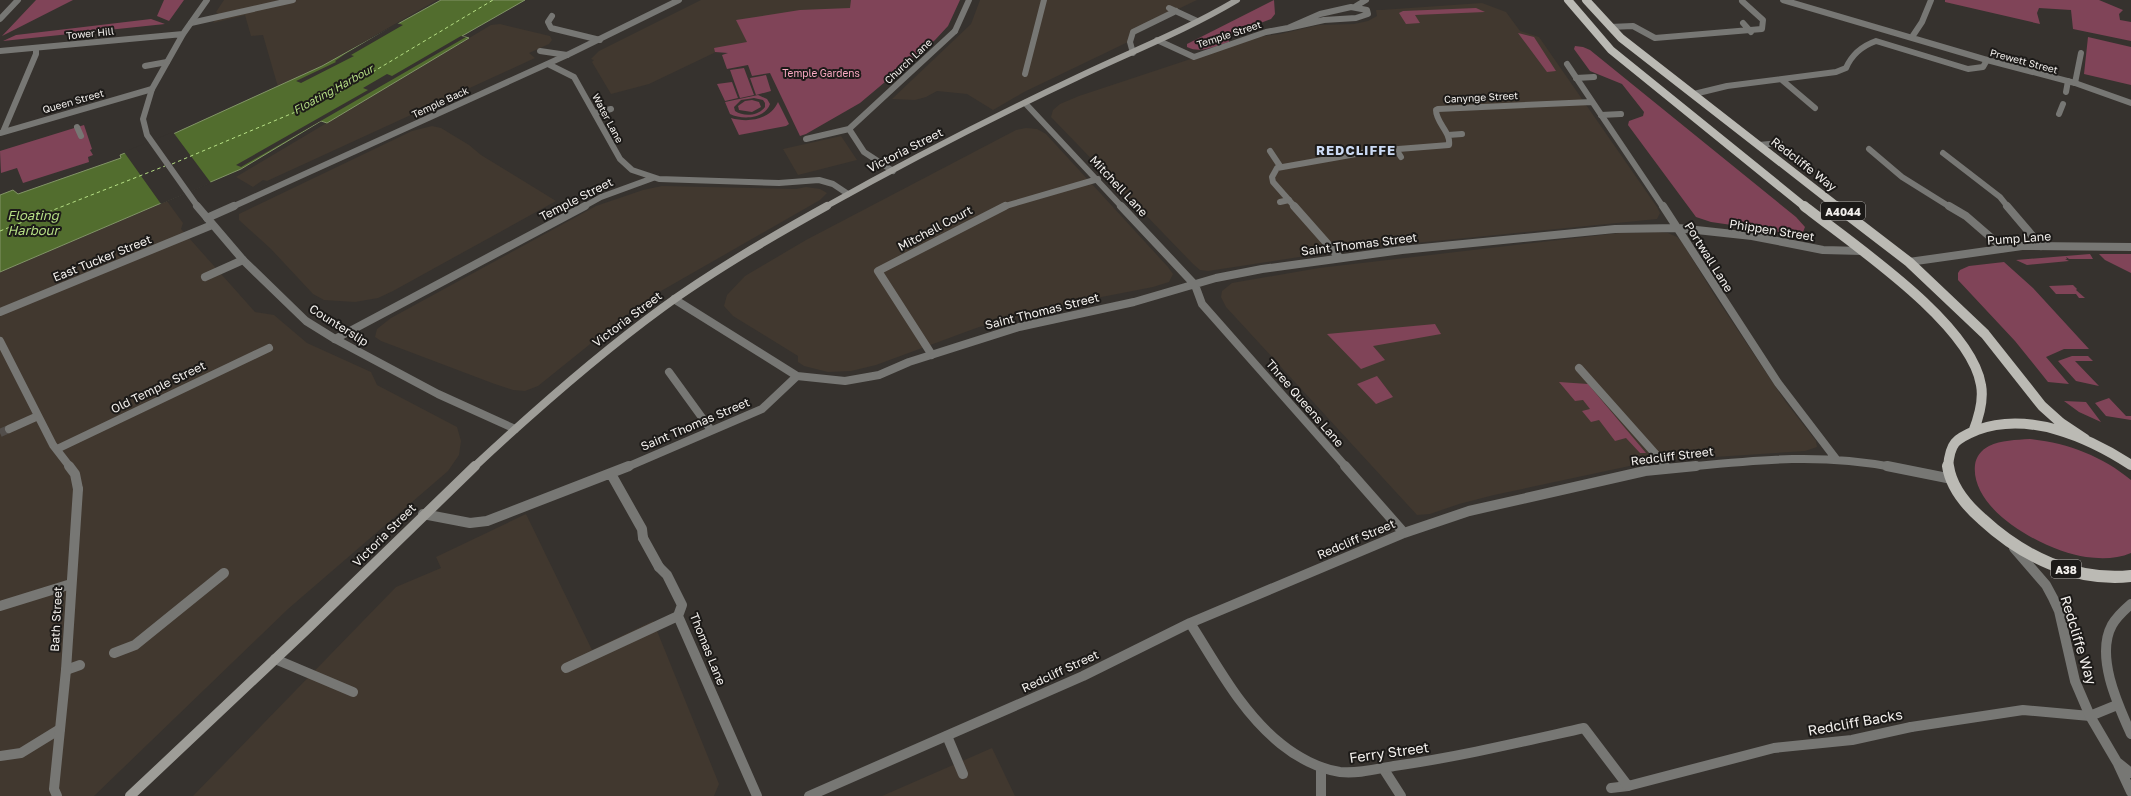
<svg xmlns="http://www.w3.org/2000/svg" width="2131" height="796" font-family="'Golos Text',sans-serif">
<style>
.built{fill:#41382f}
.green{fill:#804458;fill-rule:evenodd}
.water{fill:#526d2e;stroke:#829467}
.pier{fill:#36322e}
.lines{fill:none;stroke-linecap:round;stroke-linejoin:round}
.ferry{stroke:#b5de84;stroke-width:1;stroke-dasharray:3.5 3;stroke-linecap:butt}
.pedestrian-tunnel{stroke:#524e4b;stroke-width:8;stroke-dasharray:8 4;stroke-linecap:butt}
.service-far2{stroke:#777774;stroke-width:6}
.service-far1{stroke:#777774;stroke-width:8}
.service{stroke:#777774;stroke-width:10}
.pedestrian-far2{stroke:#777774;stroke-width:6}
.pedestrian-far1{stroke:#777774;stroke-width:8}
.pedestrian{stroke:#777774;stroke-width:10}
.minor-far2{stroke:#777774;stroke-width:6}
.minor-far1{stroke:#777774;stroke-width:8}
.minor{stroke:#777774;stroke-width:10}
.tertiary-far2{stroke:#777774;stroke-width:6}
.tertiary-far1{stroke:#777774;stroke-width:8}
.tertiary{stroke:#777774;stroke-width:10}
.secondary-far2{stroke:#9e9d98;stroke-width:6}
.secondary-far1{stroke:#9e9d98;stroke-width:8}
.secondary{stroke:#9e9d98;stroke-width:10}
.primary-far2{stroke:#bbbab4;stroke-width:8}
.primary-far1{stroke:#bbbab4;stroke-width:10}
.primary{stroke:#bbbab4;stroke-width:12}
.labels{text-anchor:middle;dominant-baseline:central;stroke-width:4;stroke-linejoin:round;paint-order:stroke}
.far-street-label{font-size:10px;fill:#f3f0ed;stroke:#1c1a18}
.far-park-label{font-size:10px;fill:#faa9c2;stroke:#1c1a18}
.far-water-label{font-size:11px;font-style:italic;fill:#b5de84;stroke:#1c1a18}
.shield{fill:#1c1a18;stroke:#b2b0ad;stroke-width:1}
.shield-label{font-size:11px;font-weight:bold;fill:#f3f0ed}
.street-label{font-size:12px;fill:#f3f0ed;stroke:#1c1a18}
.far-district-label{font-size:13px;font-weight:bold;letter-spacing:1px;fill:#ccdbf5;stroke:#1c1a18}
.water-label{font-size:13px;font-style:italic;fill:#b5de84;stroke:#1c1a18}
.near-street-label{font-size:14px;fill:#f3f0ed;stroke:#1c1a18}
</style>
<rect width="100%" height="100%" fill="#36322e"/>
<path class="built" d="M224,0H437L322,66L278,87L263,35L251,36L245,15L213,23L218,14L216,12Z
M701,0H869L860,6L729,53L718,51L649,84L611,94L592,62L594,60L591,59L599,51Z
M980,0H1197L1130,32L1128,42L1024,92L993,110L967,94L937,91L926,97L915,100L892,99L971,24Z
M1482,3L1506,12L1520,31L1539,37L1657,207L1660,213L1657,219L1345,250L1208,271L1200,270L1193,264L1051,117L1053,110L1060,104L1079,96L1257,37L1280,34L1319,25L1354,24L1368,21L1377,16L1376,10H1381Z
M500,24L550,36L552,40L549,44L529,53L535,58L267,181L263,180L253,187L236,177L491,25Z
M432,126L441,128L469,145L481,155L556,201L393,291L378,298L355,302L324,300L313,294L271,249L239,220V214L412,131Z
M1026,128L1037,129L1046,134L1168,267L1173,274L1169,282L1153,287L1086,300L979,327L876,365L851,371L828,372L804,366L798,362V356L733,316L724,306L727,295L745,276L806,240L1016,130Z
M841,136L857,160L798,175L783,149Z
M662,186L796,189L806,187L820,189L827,193L820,200L661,291L625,316L538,386L525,391L513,390L492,383L381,341L375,337L377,329L391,318L596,206L643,190Z
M167,201L183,223L181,229L255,312L274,315L307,343L371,372L377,385L457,427L461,441L459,455L448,471L288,609L94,796H0V272Z
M1659,232L1668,233L1677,237L1682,242L1715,296L1785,401L1816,441L1817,447L1805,451L1653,461L1494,495L1459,504L1430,514L1417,515L1226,307L1221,297L1222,291L1232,283L1319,268L1619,233Z
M526,514L592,650L653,621L719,784L714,796H193L396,587L441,568L436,557Z
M992,748L1015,796H882Z"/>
<path class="green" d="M36,0H73L2,36Z
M164,0H184L169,21L157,16Z
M851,0H960L948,26L935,40L860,103L806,134L800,136L770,73L752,76L748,65L727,69L722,55L728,53L715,52L714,48L747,42L736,20L800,10L850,8Z
M1274,0L1275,14L1271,19L1229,35V42C1215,46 1201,54 1187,47V44L1191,42Z
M1945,0H2099L2123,10L2119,14L2120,20L2131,22V41L2073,29L2071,10L2039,8L2037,13L2040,24L1945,2Z
M1476,8L1485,12L1415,15L1420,23L1406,24L1399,13L1403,11Z
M151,19L165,24L3,41L16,35Z
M1518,33L1534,37L1556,71L1547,72Z
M2088,37L2131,47V85L2084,74Z
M1575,46L1583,47L1590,50L1796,217L1805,227L1803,232L1787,233L1711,222L1696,217L1628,125L1629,121L1643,116L1644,112L1622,84L1590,71L1574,49Z
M744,68L754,95L740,98L730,70Z
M766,75L771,91L756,95L750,78Z
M732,82L738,98L725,101L717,84Z
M758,95L767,99L770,104C765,119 742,120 730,114L725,102ZM754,98L763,100L765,103V107C758,116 744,117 735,111L734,107L741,100Z
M752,100L759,102L761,107L752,112L739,110L738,106L745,101Z
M778,102L789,124L786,126L739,135L731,118C748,123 770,120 778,102Z
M84,125L92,149L90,150L93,155L88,157L89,162L23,183L17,168L1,173L0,151Z
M2090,254L2093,259H2069L2066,257L2067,259H2065L2069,261L2027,265L2016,260Z
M2099,254H2131V273L2105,260Z
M2004,262L2033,288L2089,349H2064L2046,357L2069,384L2048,382L2015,341L1958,280V273L1960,270L1969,266Z
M2073,285L2077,289L2076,290L2085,298H2079L2076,294H2056L2049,286Z
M1435,324L1441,334L1373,346L1385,360L1361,369L1327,334Z
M2072,356H2088L2093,361H2075L2099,386L2076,381L2058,361Z
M1377,376L1393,397L1376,404L1357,384Z
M1559,382L1588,384L1646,453H1640L1626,438L1615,441L1599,420L1591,422L1582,411L1590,409L1583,400L1575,401Z
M2109,398L2126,416H2131V420L2106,416L2095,403Z
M2064,401L2086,402L2101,422L2079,412Z
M2030,439C2068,443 2102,456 2131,480V553C2117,559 2101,559 2086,557C2048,552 1970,512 1975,465C1976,457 1981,450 1989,446C2001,440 2016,440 2030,439Z"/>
<path class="water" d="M441,0H525L462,36L469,38L327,123L321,121L241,169L0,272V195L13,190L18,194L121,158L120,155L173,134L322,66Z"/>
<path class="pier" d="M397,23L403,25L351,55L354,56L301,83L296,81L336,62L335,61L345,54Z
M461,36L466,37L241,167L236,165L368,90L363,88L387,74L392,76Z
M173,132L211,183L161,204L124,152Z"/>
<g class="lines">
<path class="ferry" d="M172,164L331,97L493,0
M0,231L165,166"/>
<path class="pedestrian-tunnel" d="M0,433L9,429"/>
<path class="service-far2" d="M1356,6L1366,0
M1169,8L1197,21
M552,16L548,22L551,28L600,40
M1743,23L1751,32
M1610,27L1633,26L1655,38L1762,29L1763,20L1742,1
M540,51L567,55
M1133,53L1130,42L1133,32L1176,11
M145,66L167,62
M1025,74L1044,0
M1576,78L1594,77
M1782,80L1815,108
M2075,83L2081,53
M2066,92L2068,81
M1694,94L1727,86L1836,72L1846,68C1852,54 1862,46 1876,41L1968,69L1983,67L1987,60
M595,113L611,109
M2059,114L2063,104
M1601,115L1621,114
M77,127L81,136
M1448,135L1462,134
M806,139L849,129
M1759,145L1780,143
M1396,149L1401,157
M1869,149L1902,177L1950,207
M1270,151L1280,166
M1943,153L2000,197L2008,207
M893,171L864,152L849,129L955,31
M1280,202L1289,200"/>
<path class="service-far1" d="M1949,206L1966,216L2003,248
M2007,206L2041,246
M205,277L243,260
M1579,368L1667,467
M669,372L711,430"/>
<path class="service" d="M0,606L71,584
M114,653L135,645L224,573
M275,659L353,692
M66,670L80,665
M947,736L963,774
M0,756L21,753L60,729
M1321,768V796
M1383,768L1401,796
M1611,788L1628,786"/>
<path class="pedestrian-far2" d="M955,31L969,0"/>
<path class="pedestrian-far1" d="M0,312L212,225
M0,341L53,445L70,467
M9,429L38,416
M57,449L269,348"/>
<path class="pedestrian" d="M69,466L75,474L78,489
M643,538L659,567
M1911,727L2023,710L2090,716"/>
<path class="minor-far2" d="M1783,0L1987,60L2075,83L2131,103
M1351,7L1367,10L1368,14L1356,18L1324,20L1288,28L1320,14Z
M0,19L18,0
M191,23L293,0
M1912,37L1922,22L1931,0
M1157,40L1194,57L1266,32L1288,28
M548,64L574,77L620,159L632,170L659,179L779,183L819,180L833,184L848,194
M1567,64L1663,207
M1025,103L1122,207
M3,132L36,54V48
M0,133L152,89
M232,207L567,55L679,0
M583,207L601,197L653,178
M1002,207L1098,179
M1295,207L1273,182L1272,177L1277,168L1373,151L1449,145C1451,132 1436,123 1436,110L1438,109L1592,102"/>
<path class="minor-far1" d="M1121,206L1195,285L1202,304L1346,467
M1294,206L1339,257
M1663,206L1778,383L1836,459
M207,218L234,206
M1909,262L2022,246L2131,247
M674,299L797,376L845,381L879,375L909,362L1019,327L1134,302L1216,278L1262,269L1402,250L1615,229L1678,228L1752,236L1823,250L1862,251
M335,339L585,206
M932,355L878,271L1005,206
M627,467L762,409L797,376
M1686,467C1757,460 1820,453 1892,467"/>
<path class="minor" d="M1345,466L1404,533
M1887,466L1952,479
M611,474L642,529L643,538
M423,514L470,523L487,521L629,466
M659,567L667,575L682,605L678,616L757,796
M1190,623C1217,665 1241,712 1281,744C1297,757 1319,769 1340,772C1358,774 1376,769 1394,766C1458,757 1521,742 1584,728L1628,786L1774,748L1852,740L1911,727
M566,668L678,616
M57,796L54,789L66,670L78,489
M809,796L1083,676L1190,623L1404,533L1469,511L1645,471L1696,466"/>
<path class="tertiary-far2" d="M0,51L183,34
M198,207L147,135L143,119L152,89L183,34L207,0"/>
<path class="tertiary-far1" d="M197,206L243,260L306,321L335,339L438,394L515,429"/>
<path class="tertiary" d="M2014,548L2046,585L2053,598L2059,611L2075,681L2090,716L2117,762L2131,773
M2131,604C2124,610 2117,616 2112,625C2095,656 2118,705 2131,734
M2090,716L2117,705
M2118,764L2131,792"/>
<path class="secondary-far2" d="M825,207C907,161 991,118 1076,78C1130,52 1185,31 1237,0"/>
<path class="secondary-far1" d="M474,467C534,411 595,357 662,308C714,270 771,237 827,206"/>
<path class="secondary" d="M130,796L306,630L475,466"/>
<path class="primary-far2" d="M1568,0L1611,50L1805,207
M1586,0L1621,38L1838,207"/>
<path class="primary-far1" d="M1804,206C1852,244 1971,323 1981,385C1984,401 1979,417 1973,432
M1836,206L1909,262L1985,334L2042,406L2061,423L2085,439
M1948,467C1950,443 1955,439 1977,430C2029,411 2088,437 2131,465"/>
<path class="primary" d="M1948,466C1951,487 1966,505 1982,519C2022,556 2075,582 2131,576"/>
</g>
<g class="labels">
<g class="far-street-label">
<text transform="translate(90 33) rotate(-6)">Tower Hill</text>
<text transform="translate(1229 34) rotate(-18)">Temple Street</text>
<text transform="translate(908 61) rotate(-43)">Church Lane</text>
<text transform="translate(2024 61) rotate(15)">Prewett Street</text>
<text transform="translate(1481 97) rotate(-3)">Canynge Street</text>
<text transform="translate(73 101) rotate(-16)">Queen Street</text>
<text transform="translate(440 102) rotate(-25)">Temple Back</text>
<text transform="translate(608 118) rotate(62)">Water Lane</text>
</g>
<g class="far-park-label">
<text x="821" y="73">Temple Gardens</text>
</g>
<g class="far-water-label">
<text transform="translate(333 89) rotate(-29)">Floating Harbour</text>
</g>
<g class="shield">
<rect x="1821" y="202" width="44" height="18" rx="3"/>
<rect x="2051" y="560" width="30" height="18" rx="3"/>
</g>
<g class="shield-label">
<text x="1843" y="211">A4044</text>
<text x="2066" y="569">A38</text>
</g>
<g class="street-label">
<text transform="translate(905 150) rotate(-27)">Victoria Street</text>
<text transform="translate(1804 164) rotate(38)">Redcliffe Way</text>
<text transform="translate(1119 186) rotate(47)">Mitchell Lane</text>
<text transform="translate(576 199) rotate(-27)">Temple Street</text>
<text transform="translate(935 228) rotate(-28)">Mitchell Court</text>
<text transform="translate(1772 230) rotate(9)">Phippen Street</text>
<text transform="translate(2019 238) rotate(-4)">Pump Lane</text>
<text transform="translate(1359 244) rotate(-7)">Saint Thomas Street</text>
<text transform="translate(1709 257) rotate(58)">Portwall Lane</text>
<text transform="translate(102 258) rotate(-22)">East Tucker Street</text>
<text transform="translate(1042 311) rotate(-14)">Saint Thomas Street</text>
<text transform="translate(627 319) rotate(-37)">Victoria Street</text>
<text transform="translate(339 325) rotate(32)">Counterslip</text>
<text transform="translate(158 387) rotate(-26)">Old Temple Street</text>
<text transform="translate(1305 403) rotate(49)">Three Queens Lane</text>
<text transform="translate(695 424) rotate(-23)">Saint Thomas Street</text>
<text transform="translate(1672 456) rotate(-7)">Redcliff Street</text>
<text transform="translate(384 535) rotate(-45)">Victoria Street</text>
<text transform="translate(1356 539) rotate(-23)">Redcliff Street</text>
<text transform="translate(56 619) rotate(-87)">Bath Street</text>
<text transform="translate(708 649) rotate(68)">Thomas Lane</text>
<text transform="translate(1060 671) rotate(-25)">Redcliff Street</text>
</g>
<g class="far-district-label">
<text x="1356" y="150">REDCLIFFE</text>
</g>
<g class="water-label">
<text x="33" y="215">Floating<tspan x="33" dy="15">Harbour</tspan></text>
</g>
<g class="near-street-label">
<text transform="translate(2079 640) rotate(73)">Redcliffe Way</text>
<text transform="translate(1855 722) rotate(-10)">Redcliff Backs</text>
<text transform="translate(1389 752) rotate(-8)">Ferry Street</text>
</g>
</g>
</svg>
